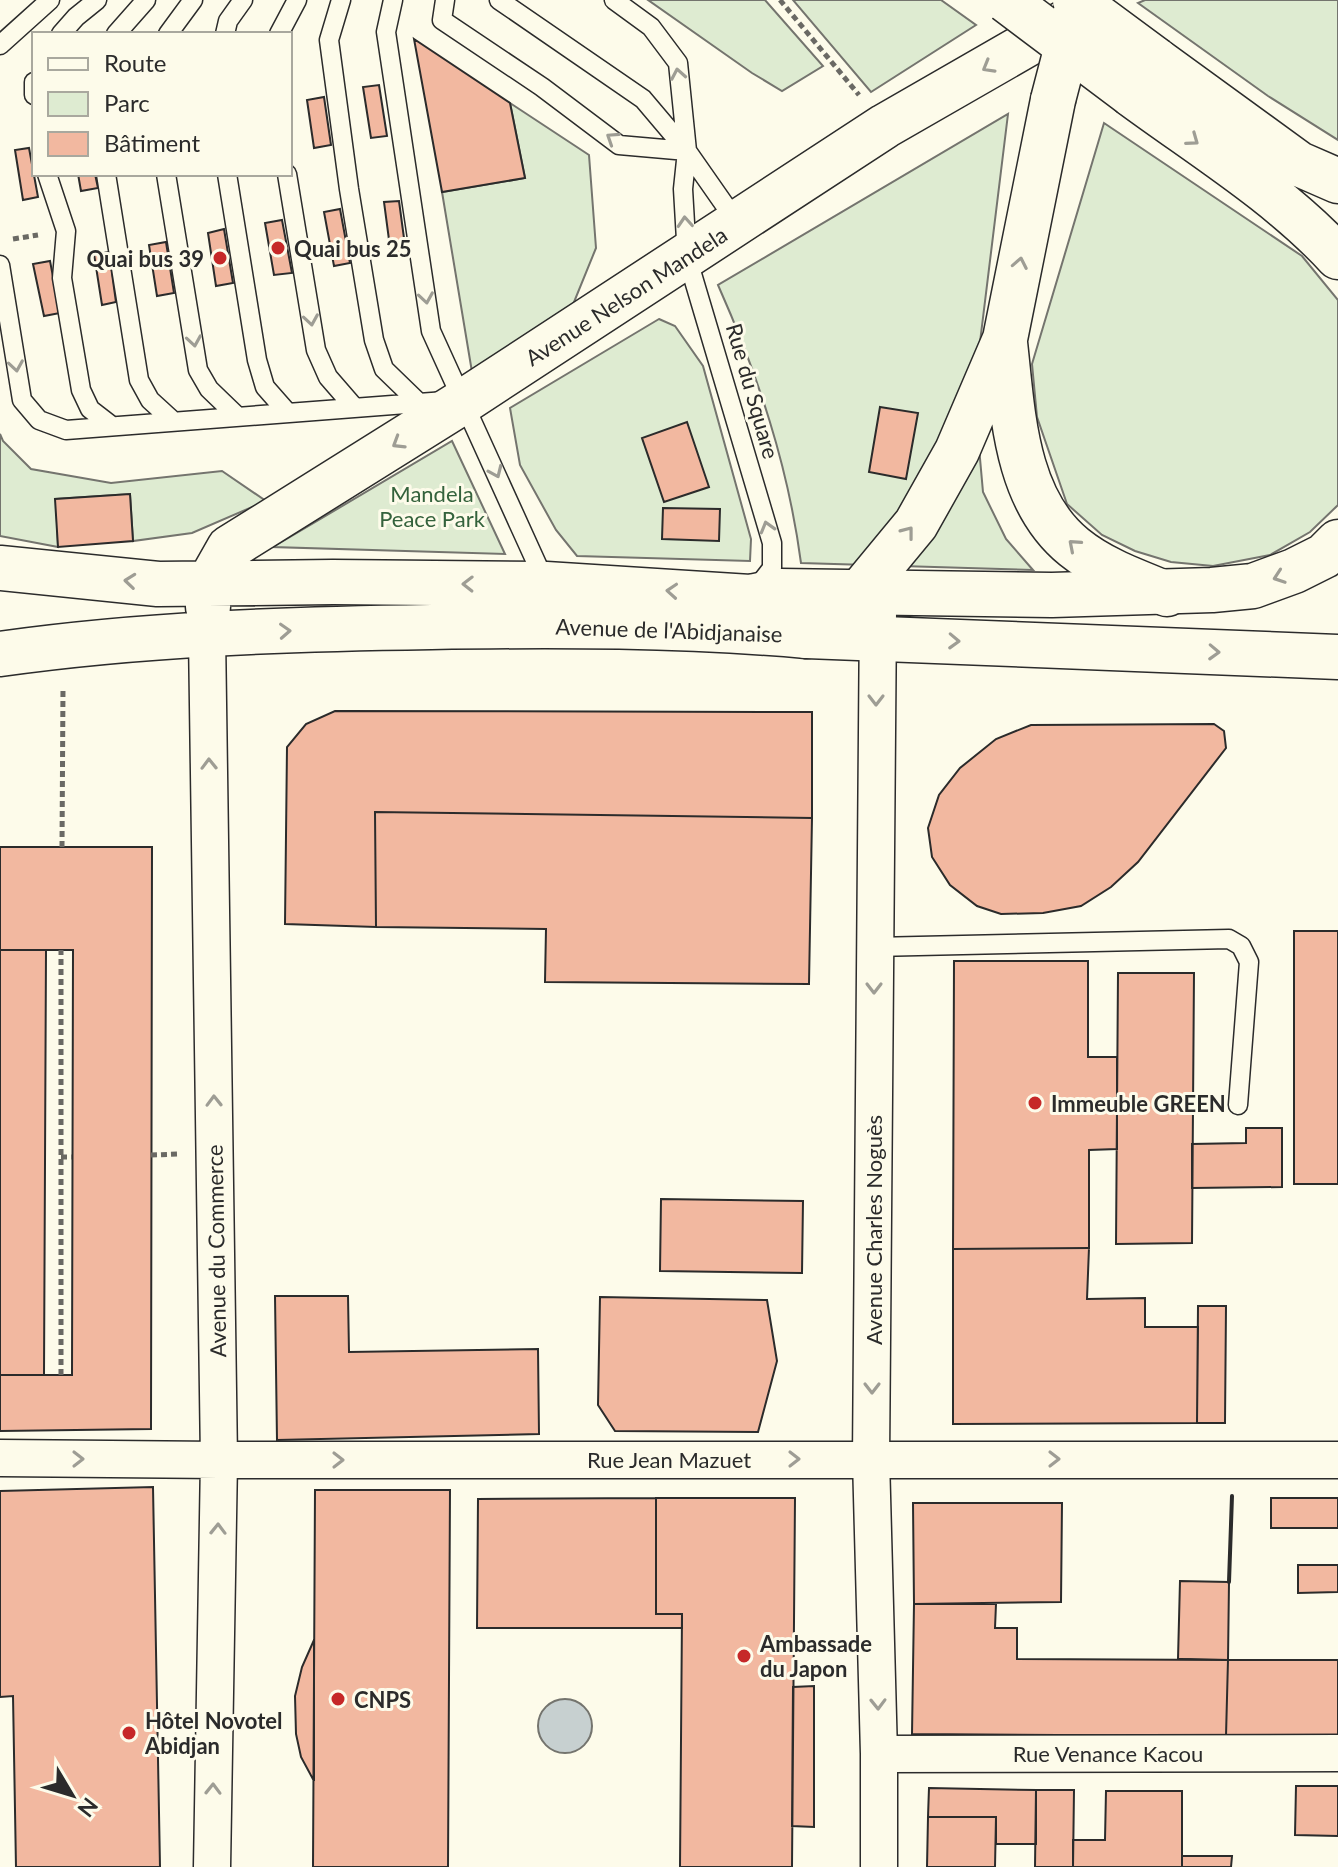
<svg xmlns="http://www.w3.org/2000/svg" width="1338" height="1867" font-family="Lato,sans-serif">
<style>
.green{fill:#deebd1;stroke:#74746e;stroke-width:2}
.water{fill:#c7d0d0;stroke:#74746e;stroke-width:2}
.building{fill:#f2b8a0;stroke:#2b2b2b;stroke-width:2}
.lines{fill:none;stroke-linecap:round;stroke-linejoin:round}
.lane-casing{stroke:#2b2b2b;stroke-width:21}
.street-casing{stroke:#2b2b2b;stroke-width:39}
.secondary-casing{stroke:#2b2b2b;stroke-width:47}
.primary-casing{stroke:#2b2b2b;stroke-width:47}
.path{stroke:#6a6964;stroke-width:5;stroke-dasharray:6 4;stroke-linecap:butt}
.lane{stroke:#fdfbea;stroke-width:18}
.street{stroke:#fdfbea;stroke-width:36}
.secondary{stroke:#fdfbea;stroke-width:44}
.primary{stroke:#fdfbea;stroke-width:44}
.primary-bridge-casing{stroke:#2b2b2b;stroke-width:47;stroke-linecap:butt}
.primary-bridge{stroke:#fdfbea;stroke-width:44}
.wall{stroke:#2b2b2b;stroke-width:4}
.oneway{stroke:#9e9d94}
.poi-dot{fill:#c62828;stroke:#fdfbea;stroke-width:3}
.labels{text-anchor:middle;dominant-baseline:central;stroke-width:6;stroke-linejoin:round;paint-order:stroke}
.poi-label{font-size:22px;font-weight:bold;fill:#2b2b2b;stroke:#fdfbea;text-anchor:start}
.street-label{font-size:22px;fill:#2b2b2b;stroke:#fdfbea}
.park-label{font-size:22px;fill:#34623c;stroke:#fdfbea}
</style>
<rect width="100%" height="100%" fill="#fdfbea"/>
<path class="green" d="M648,0H765L823,66L782,91L752,73Z
M793,0H941L976,25L871,92Z
M1145,0H1338V140L1268,96L1138,3Z
M510,103L589,155L596,248L572,307L472,372L442,192L525,178Z
M1008,114L974,391L983,492L1006,539L1033,570L801,563C788,465 758,375 718,285Z
M1104,123L1302,256L1338,300V505L1310,532L1270,555L1213,566L1171,562L1135,551L1102,535L1067,504L1037,417L1032,364Z
M659,319L675,326L703,366L751,539L750,561L577,556L556,530L520,465L510,408Z
M0,434L3,441L31,469L111,483L222,471L266,501L192,533L133,541L130,494L56,499L58,547L0,536Z
M452,441L505,554L273,547Z"/>
<path class="water" d="M538 1726a27 27 0 1 1 54 0a27 27 0 1 1-54 0Z"/>
<path class="building" d="M414,39L510,103L525,178L442,192Z
M379,85L387,136L371,138L363,87Z
M324,97L331,145L314,148L307,100Z
M29,148L38,197L23,200L15,150Z
M78,174H95L98,188L81,191Z
M399,201L406,253L391,255L384,202Z
M340,209L350,263L334,266L324,212Z
M282,220L292,273L274,275L265,223Z
M224,229L233,283L216,286L208,233Z
M166,242L174,293L157,296L149,245Z
M109,252L116,302L102,305L94,254Z
M50,261L60,313L44,316L33,264Z
M880,407L918,413L906,479L869,472Z
M687,422L709,487L664,502L642,438Z
M130,494L133,541L58,547L55,499Z
M663,508L720,509L719,541L662,539Z
M335,711L812,712V818L375,812L376,927L285,924L287,747L306,724Z
M1214,724L1224,731L1226,748L1138,862L1111,887L1081,906L1043,913L1001,914L977,906L950,885L932,857L928,828L939,795L960,768L996,739L1031,725Z
M375,812L812,818L809,984L545,982L546,929L376,927Z
M0,847H152L151,1429L0,1431V1375H72L73,950H0Z
M1294,931H1338V1184H1294Z
M0,950H46L44,1375H0Z
M954,961H1088V1057H1117V1149L1089,1150V1248L953,1249Z
M1118,973H1194L1192,1243L1116,1244Z
M1246,1128H1282V1187L1192,1188V1144L1246,1143Z
M661,1199L803,1201L802,1273L660,1271Z
M1089,1248L1087,1299L1145,1298V1327H1198L1197,1423L953,1424V1249Z
M275,1296H348L349,1352L538,1349L539,1434L277,1440Z
M600,1297L767,1300L777,1361L758,1432L615,1431L598,1405Z
M1198,1306H1226L1225,1423H1197Z
M153,1487L160,1867H16L13,1696L0,1697V1491Z
M315,1490H450L448,1867H313Z
M656,1498H795L792,1867H680L682,1614H656Z
M656,1498V1614H682V1628H477L478,1499Z
M1271,1498H1338V1528H1271Z
M913,1503H1062L1061,1602L914,1604Z
M1298,1565H1338V1592L1298,1593Z
M1180,1581L1229,1582L1228,1660L1178,1659Z
M914,1604H996L995,1628H1017V1659L1228,1660L1226,1736L912,1734Z
M314,1640V1781L301,1757L296,1734L295,1696L302,1667Z
M1228,1660H1338V1738L1226,1736Z
M814,1686V1827L792,1826L793,1687Z
M1296,1786H1338V1836L1295,1835Z
M929,1788L1036,1790V1844H996V1817H928Z
M1036,1790H1074L1073,1867H1035Z
M1106,1791H1182V1867H1073V1840H1105Z
M928,1817H996L995,1867H927Z
M1182,1856H1232L1231,1867H1182Z"/>
<g class="lines">
<g class="lane-casing">
<path id="lane" d="M341,0L329,40L349,189L374,340L384,369L417,401
M393,0L386,32L431,331L546,584
M445,0L442,20L542,87L619,145L687,151
M499,0L643,99L687,151L738,224
M614,0L651,27L678,63L687,151L683,189L687,257L772,543V568L755,590
M61,34L76,17L97,0
M116,34L146,0
M168,34L193,0
M225,34L228,21L243,0
M279,34L297,0
M0,45L50,0
M34,82V95
M47,174L66,231L62,278L81,390L90,409L112,426
M106,174L139,380L150,400L173,421
M166,174L198,370L209,389L237,416
M227,174L257,360L265,387L287,412
M287,174L316,350L328,377L354,407
M0,265L22,400L39,420L66,430L445,401
M874,947L1229,939L1241,946L1249,962L1238,1105"/>
</g>
<g class="street-casing">
<path id="street" d="M878,611L871,1459L879,1754V1867
M207,635L219,1460L212,1867
M0,1458L219,1460H1338
M879,1754L1338,1753"/>
</g>
<g class="secondary-casing">
<path id="secondary" d="M0,568L158,584L333,582L546,584L750,597L780,591L1052,595L1212,590L1253,586L1294,571L1324,556L1338,542
M208,607V585L229,548L464,401L885,126L1078,15
M0,654C142,634 287,629 431,627C557,625 682,625 807,636L1338,657"/>
</g>
<g class="primary-casing">
<path id="primary" d="M1156,60L1299,164L1338,181
M1131,94C1200,145 1279,193 1338,257
M1005,343C1013,413 1015,499 1074,547C1101,569 1135,581 1167,594
M807,636L859,593L916,524L957,451L1005,339L1053,100"/>
</g>
<path class="path" d="M780,0L859,95
M13,239L38,235
M62,847L63,688
M151,1155L178,1154
M61,1157H72
M61,1375V950"/>
<use href="#lane" class="lane"/>
<use href="#street" class="street"/>
<use href="#secondary" class="secondary"/>
<use href="#primary" class="primary"/>
<g class="primary-bridge-casing">
<path id="primary-bridge" d="M1006,0L1131,94
M1075,0L1156,60
M1053,100L1079,0"/>
</g>
<use href="#primary-bridge" class="primary-bridge"/>
<path class="wall" d="M1229,1582L1232,1496"/>
</g>
<defs><path id="oneway-chevron" d="M-2-3.5L2.5 0L-2 3.5" fill="none" stroke-width="1.6" stroke-linecap="round" stroke-linejoin="round" transform="scale(2)"/></defs>
<g class="oneway">
<use href="#oneway-chevron" transform="translate(988 67) rotate(150)"/>
<use href="#oneway-chevron" transform="translate(678 74) rotate(-100)"/>
<use href="#oneway-chevron" transform="translate(612 138) rotate(-147)"/>
<use href="#oneway-chevron" transform="translate(1193 140) rotate(36)"/>
<use href="#oneway-chevron" transform="translate(685 222) rotate(-94)"/>
<use href="#oneway-chevron" transform="translate(1020 263) rotate(-79)"/>
<use href="#oneway-chevron" transform="translate(426 298) rotate(81)"/>
<use href="#oneway-chevron" transform="translate(311 320) rotate(81)"/>
<use href="#oneway-chevron" transform="translate(194 341) rotate(81)"/>
<use href="#oneway-chevron" transform="translate(16 366) rotate(81)"/>
<use href="#oneway-chevron" transform="translate(398 443) rotate(148)"/>
<use href="#oneway-chevron" transform="translate(496 472) rotate(66)"/>
<use href="#oneway-chevron" transform="translate(767 527) rotate(-106)"/>
<use href="#oneway-chevron" transform="translate(908 532) rotate(-52)"/>
<use href="#oneway-chevron" transform="translate(1074 545) rotate(-139)"/>
<use href="#oneway-chevron" transform="translate(1279 577) rotate(161)"/>
<use href="#oneway-chevron" transform="translate(130 581) rotate(-174)"/>
<use href="#oneway-chevron" transform="translate(468 584) rotate(-179)"/>
<use href="#oneway-chevron" transform="translate(672 591) rotate(-176)"/>
<use href="#oneway-chevron" transform="translate(285 631) rotate(-3)"/>
<use href="#oneway-chevron" transform="translate(954 641) rotate(2)"/>
<use href="#oneway-chevron" transform="translate(1214 652) rotate(2)"/>
<use href="#oneway-chevron" transform="translate(876 700) rotate(90)"/>
<use href="#oneway-chevron" transform="translate(209 764) rotate(-91)"/>
<use href="#oneway-chevron" transform="translate(874 988) rotate(90)"/>
<use href="#oneway-chevron" transform="translate(214 1101) rotate(-91)"/>
<use href="#oneway-chevron" transform="translate(872 1388) rotate(90)"/>
<use href="#oneway-chevron" transform="translate(78 1459)"/>
<use href="#oneway-chevron" transform="translate(794 1459)"/>
<use href="#oneway-chevron" transform="translate(1054 1459)"/>
<use href="#oneway-chevron" transform="translate(338 1460)"/>
<use href="#oneway-chevron" transform="translate(218 1529) rotate(-89)"/>
<use href="#oneway-chevron" transform="translate(878 1704) rotate(89)"/>
<use href="#oneway-chevron" transform="translate(213 1789) rotate(-89)"/>
</g>
<g class="poi-dot">
<circle cx="278" cy="248" r="8"/>
<circle cx="220" cy="258" r="8"/>
<circle cx="1035" cy="1103" r="8"/>
<circle cx="744" cy="1656" r="8"/>
<circle cx="338" cy="1699" r="8"/>
<circle cx="129" cy="1733" r="8"/>
</g>
<g class="labels">
<g class="poi-label">
<text x="294" y="248">Quai bus 25</text>
<text x="204" y="258" text-anchor="end">Quai bus 39</text>
<text x="1051" y="1103">Immeuble GREEN</text>
<text x="760" y="1643">Ambassade<tspan x="760" dy="25">du Japon</tspan></text>
<text x="354" y="1699">CNPS</text>
<text x="145" y="1720">Hôtel Novotel<tspan x="145" dy="25">Abidjan</tspan></text>
</g>
<g class="street-label">
<text transform="translate(626 296) rotate(-33)">Avenue Nelson Mandela</text>
<text transform="translate(753 391) rotate(74)">Rue du Square</text>
<text transform="translate(669 630) rotate(2)">Avenue de l'Abidjanaise</text>
<text transform="translate(873 1230) rotate(-90)">Avenue Charles Noguès</text>
<text transform="translate(216 1251) rotate(-91)">Avenue du Commerce</text>
<text x="669" y="1459">Rue Jean Mazuet</text>
<text x="1108" y="1753">Rue Venance Kacou</text>
</g>
<g class="park-label">
<text x="432" y="493">Mandela<tspan x="432" dy="25">Peace Park</tspan></text>
</g>
</g>
<rect x="32" y="32" width="260" height="144" fill="#fdfbea" stroke="#a9a89e" stroke-width="2"/>
<rect x="48" y="58" width="40" height="12" fill="#fdfbea" stroke="#a9a89e" stroke-width="2"/>
<text x="104" y="72" font-size="24" fill="#2b2b2b">Route</text>
<rect x="48" y="92" width="40" height="24" fill="#deebd1" stroke="#a9a89e" stroke-width="2"/>
<text x="104" y="112" font-size="24" fill="#2b2b2b">Parc</text>
<rect x="48" y="132" width="40" height="24" fill="#f2b8a0" stroke="#a9a89e" stroke-width="2"/>
<text x="104" y="152" font-size="24" fill="#2b2b2b">Bâtiment</text>
<g transform="translate(72 1795) rotate(128)" stroke="#fdfbea" stroke-width="6" paint-order="stroke">
<path d="M0-6L14 30L0 20L-14 30Z" fill="#2b2b2b"/>
<text y="-12" font-size="22" font-weight="bold" text-anchor="middle" fill="#2b2b2b">N</text>
</g>
</svg>
